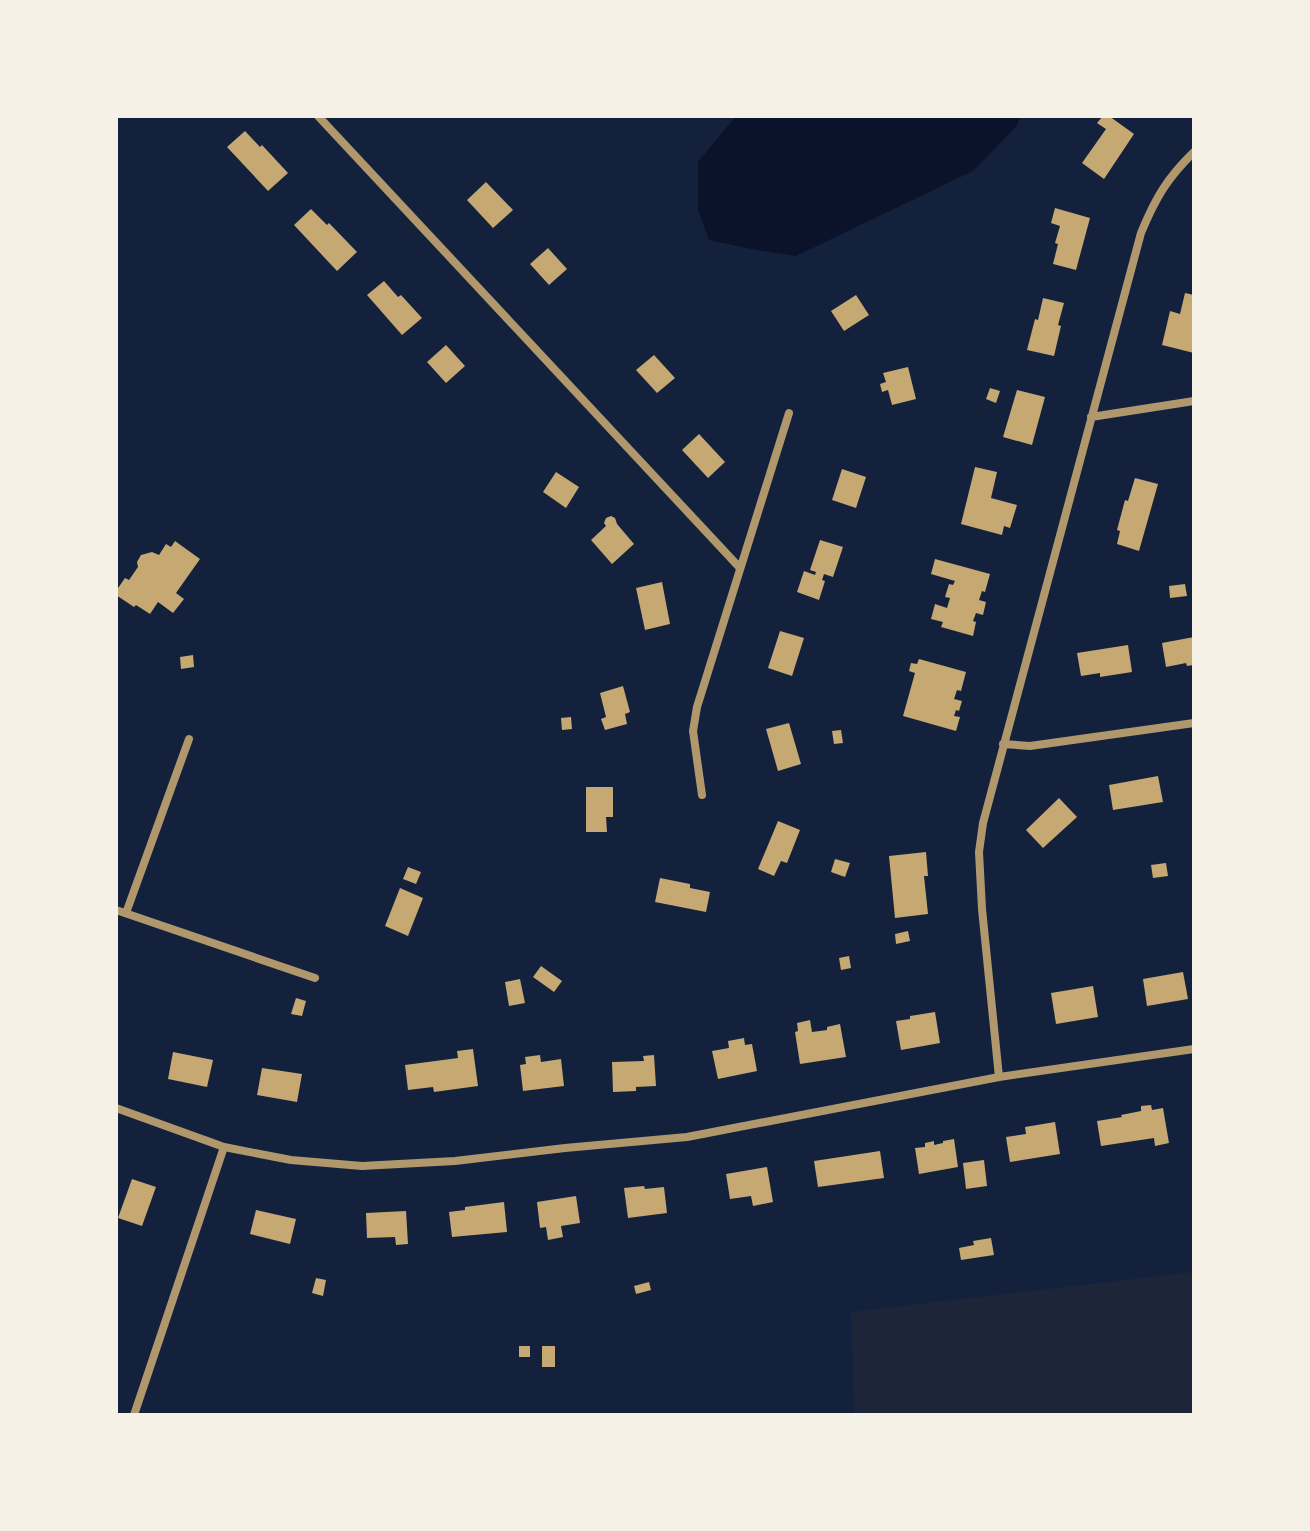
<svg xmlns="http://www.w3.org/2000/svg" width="1310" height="1531" font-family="'Crimson Pro',serif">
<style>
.green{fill:#1d2539}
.water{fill:#0b132b}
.building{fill:#c6a872}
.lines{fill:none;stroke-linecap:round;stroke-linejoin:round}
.minor{stroke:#b1986c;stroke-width:8}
</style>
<rect width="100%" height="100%" fill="#14213d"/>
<path class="green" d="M1194,1272V1415H855L851,1312Z"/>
<path class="water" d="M736,116H1021L1016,127L973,171L796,256L751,249L709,240L698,210V162Z"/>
<path class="building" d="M1103,116H1109L1134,134L1104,179L1082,163L1106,129L1097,123Z
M245,131L260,147L262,145L288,173L268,191L227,147Z
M486,182L513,210L493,228L467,200Z
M1055,208L1090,218L1076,270L1053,264L1058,244L1055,243L1060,226L1051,223Z
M311,209L327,225L329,223L357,252L337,271L294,225Z
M548,248L567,269L549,285L530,264Z
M384,281L398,297L401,295L422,318L402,335L367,295Z
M1185,293L1194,295V353L1162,345L1170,311L1180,314Z
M856,295L869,315L844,331L831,311Z
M1043,298L1064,303L1058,325L1061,326L1054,356L1027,350L1035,319L1038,320Z
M446,345L465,366L446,383L427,362Z
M654,355L675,378L657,393L636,370Z
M908,367L916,399L892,405L888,390L882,392L880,384L886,382L883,373Z
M990,388L1000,391L996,403L986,399Z
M1017,390L1045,397L1032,445L1003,437Z
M699,434L725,462L708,478L682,450Z
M975,467L997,472L991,498L1017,505L1010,528L1004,526L1002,535L961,524Z
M842,469L866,477L856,508L832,500Z
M556,472L579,487L566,508L543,492Z
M1135,478L1158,484L1139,551L1117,544L1120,531L1117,530L1125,500L1128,501Z
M611,516L615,518L617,524L634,544L612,564L591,540L606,526L604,523L606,518Z
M820,540L843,547L833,577L824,574L822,580L825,581L819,600L797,592L804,571L815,575L816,572L810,570Z
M175,541L200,559L176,593L184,599L173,613L158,602L150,614L136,605L134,607L116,595V591L125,578L129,580L138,567L137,562L141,555L152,552L159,555L166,544L171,547Z
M935,559L990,574L985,592L982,591L979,600L986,602L983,615L976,613L973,621L976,622L973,636L941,627L943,622L931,619L935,604L947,608L950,598L945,597L949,584L953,585L955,581L931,574Z
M662,582L670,624L645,630L636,588Z
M1185,584L1187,596L1170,598L1169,586Z
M780,631L804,638L792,676L768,668Z
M1194,637V665L1187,666L1186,663L1166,667L1162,643Z
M1128,645L1132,672L1100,677V673L1081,676L1077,653Z
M193,655L194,667L181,669L180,657Z
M919,659L966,672L961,691L957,690L954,699L962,701L959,711L956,710L954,716L960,717L956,731L903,716L915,673L909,671L911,663L917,664Z
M623,686L630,712L625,714L627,724L605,730L601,719L606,717L600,693Z
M571,717L572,729L562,730L561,718Z
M789,723L801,764L778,771L766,729Z
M841,730L843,743L834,744L832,731Z
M1158,776L1163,802L1113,810L1109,785Z
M586,787H613V817H606L607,832H586Z
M1059,798L1077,817L1043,848L1026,830Z
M778,821L800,830L787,863L781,861L774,876L758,869Z
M926,852L928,876H924L928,914L895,918L889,856Z
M835,859L850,863L845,877L831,872Z
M1166,863L1168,876L1153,878L1151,865Z
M408,867L421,872L416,884L403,879Z
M660,878L690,884V888L710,892L706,912L655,902Z
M400,888L423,898L408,936L385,926Z
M908,931L910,941L896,944L895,934Z
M849,956L851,968L841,970L839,958Z
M541,966L562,981L554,992L533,977Z
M1183,972L1188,999L1147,1006L1143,979Z
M520,979L525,1003L509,1006L505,982Z
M1093,986L1098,1017L1056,1024L1051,993Z
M296,998L306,1001L302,1016L291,1014Z
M935,1012L940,1043L901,1050L896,1021L910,1019V1016Z
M810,1020L812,1032L827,1030V1027L840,1024L846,1057L800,1064L795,1032L798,1031L797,1023Z
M744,1038L745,1045L752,1044L757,1071L718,1079L712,1051L729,1048L728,1041Z
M473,1049L478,1086L434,1092L433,1087L408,1090L405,1065L458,1058L457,1051Z
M173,1052L213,1060L207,1087L168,1079Z
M540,1055L541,1062L561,1059L564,1086L523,1091L520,1065L526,1064L525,1057Z
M654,1055L656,1086L636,1087V1091L613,1092L612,1062L644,1061L643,1056Z
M262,1068L302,1074L297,1102L257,1095Z
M1151,1105L1152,1110L1163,1108L1169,1143L1155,1146L1154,1138L1101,1146L1097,1121L1122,1117L1121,1115L1141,1111V1106Z
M1055,1122L1060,1154L1010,1162L1006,1137L1026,1134L1025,1127Z
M954,1139L958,1167L919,1174L915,1148L925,1147V1143L934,1141V1145L943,1143V1141Z
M880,1151L884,1178L818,1187L814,1161Z
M984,1160L987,1186L966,1189L963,1163Z
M767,1167L773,1202L753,1206L751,1196L730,1199L726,1174Z
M132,1179L156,1187L142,1226L118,1218Z
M644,1186L645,1189L664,1187L667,1213L628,1218L624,1188Z
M576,1196L580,1223L561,1226L563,1237L548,1240L546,1227L540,1228L537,1202Z
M504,1202L507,1232L452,1237L449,1212L465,1210V1207Z
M256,1210L296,1219L290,1244L250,1234Z
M406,1211L408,1244L396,1245L395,1237L367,1238L366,1213Z
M991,1238L994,1255L961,1260L959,1248L974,1245L973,1241Z
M316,1278L326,1280L323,1296L312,1293Z
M649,1282L651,1290L636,1294L634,1286Z
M519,1346H530V1357H519Z
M542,1346H555V1367H542Z"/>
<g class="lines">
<path class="minor" d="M318,116L740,568
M1091,417L1194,401
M1003,744L1030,746L1194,723
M702,795L693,731L697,707L789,413
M116,910L315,978
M126,913L189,739
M999,1077L982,909L979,852L983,823L1141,233C1155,199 1167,178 1194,152
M116,1108L224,1147L291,1160L362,1166L455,1161L565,1148L687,1137L999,1077L1194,1049
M134,1415L224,1147"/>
</g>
<rect width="1310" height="1531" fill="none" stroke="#f6f1e7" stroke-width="236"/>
</svg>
